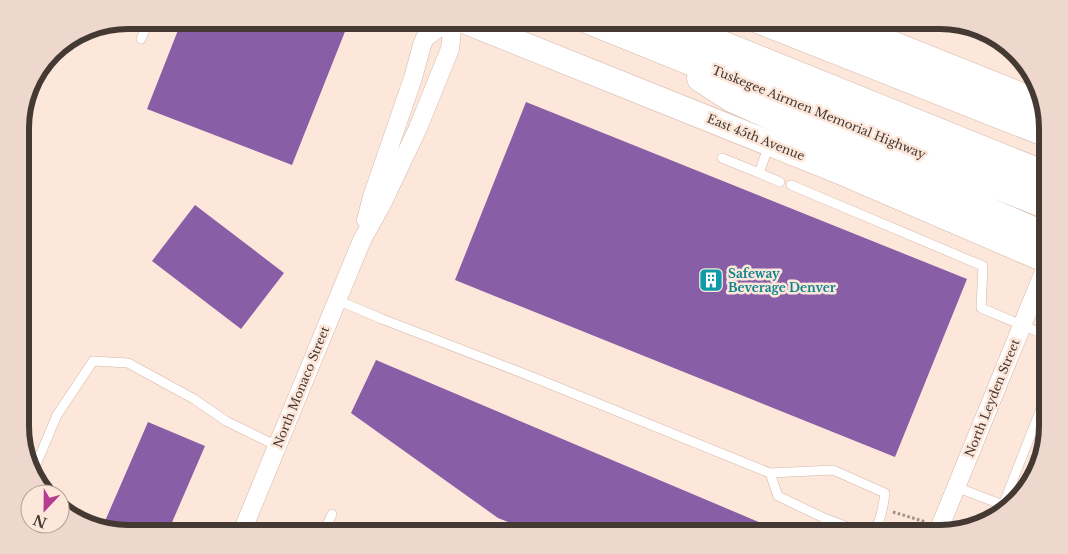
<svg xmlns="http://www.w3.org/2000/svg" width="1068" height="554" font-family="'Libre Baskerville',serif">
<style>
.building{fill:#885ea6}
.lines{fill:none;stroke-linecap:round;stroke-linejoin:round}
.lane-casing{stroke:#d3b8a9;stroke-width:10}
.street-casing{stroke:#d3b8a9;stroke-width:19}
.secondary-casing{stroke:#d3b8a9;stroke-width:26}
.highway-casing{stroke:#d3b8a9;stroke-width:29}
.path{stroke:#9f8e85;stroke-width:3;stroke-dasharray:2.5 2.5;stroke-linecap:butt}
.lane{stroke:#fff;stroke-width:9}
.street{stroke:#fff;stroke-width:18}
.secondary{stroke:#fff;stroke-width:25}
.highway{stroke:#fff;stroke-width:28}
.labels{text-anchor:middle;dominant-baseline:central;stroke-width:5;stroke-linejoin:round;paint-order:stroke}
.street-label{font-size:12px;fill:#443933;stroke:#fde6da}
.culture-label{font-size:12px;font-weight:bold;fill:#0d838f;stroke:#fde6da;text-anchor:start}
.rim{fill:none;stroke:#443933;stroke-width:6}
</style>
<rect width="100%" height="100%" fill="#fde6da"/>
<path class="building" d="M182,20H338L348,24L292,165L147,109Z
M526,102L967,279L895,457L455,280Z
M195,205L284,273L241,329L152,261Z
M376,360L787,534H538L498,518L351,413Z
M148,422L205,446L167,534H128L102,528Z
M360,522L390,534H355Z"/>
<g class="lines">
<g class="lane-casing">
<path id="lane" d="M141,39L149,20
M769,145L759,173L780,182
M722,158L759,173
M791,185L983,266L981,308L1048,336
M337,300L382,319L530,376L770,473L833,470L885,493C883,507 881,526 869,534
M33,472L57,415L93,361L128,363L194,399L226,421L277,446
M770,473L778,496L824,518L866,534
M956,487L1003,505L1048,391
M323,534L332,514"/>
</g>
<g class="street-casing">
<path id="street" d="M366,220L372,197L413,78L422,45L425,38L449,20
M241,534L362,240L382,204L418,128L450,49L453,20
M937,534L1048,262"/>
</g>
<g class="secondary-casing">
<path id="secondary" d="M462,20L841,172L1048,261"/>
</g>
<g class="highway-casing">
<path id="highway" d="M589,20L1047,205
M660,20L1047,176
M760,20L1047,133
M829,20L1044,106
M701,78L732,98L881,165L1047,237"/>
</g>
<path class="path" d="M893,512L926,522"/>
<use href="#lane" class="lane"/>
<use href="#street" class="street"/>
<use href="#secondary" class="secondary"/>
<use href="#highway" class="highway"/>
</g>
<defs>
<g id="building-square" transform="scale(1.25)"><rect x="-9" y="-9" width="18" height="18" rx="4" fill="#0f9aa8" stroke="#fde6da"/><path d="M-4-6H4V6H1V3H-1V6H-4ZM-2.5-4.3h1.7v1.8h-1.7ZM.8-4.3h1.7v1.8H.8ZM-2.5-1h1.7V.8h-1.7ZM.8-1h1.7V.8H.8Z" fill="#fff"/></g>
</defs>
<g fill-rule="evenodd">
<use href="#building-square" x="711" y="280"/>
</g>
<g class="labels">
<g class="street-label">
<text transform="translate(819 112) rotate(22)">Tuskegee Airmen Memorial Highway</text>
<text transform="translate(756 137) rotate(22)">East 45th Avenue</text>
<text transform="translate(301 387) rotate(-68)">North Monaco Street</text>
<text transform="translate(992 398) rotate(-68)">North Leyden Street</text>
</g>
<g class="culture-label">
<text x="728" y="273">Safeway<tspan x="728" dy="14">Beverage Denver</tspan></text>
</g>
</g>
<path d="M0 0H1068V554H0ZM128 29H940A99 99 0 0 1 1039 128V426A99 99 0 0 1 940 525H128A99 99 0 0 1 29 426V128A99 99 0 0 1 128 29Z" fill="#eed8cd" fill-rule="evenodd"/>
<path class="rim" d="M128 29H940A99 99 0 0 1 1039 128V426A99 99 0 0 1 940 525H128A99 99 0 0 1 29 426V128A99 99 0 0 1 128 29Z"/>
<g transform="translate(45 509) rotate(202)"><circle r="24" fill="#fde6da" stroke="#b3a197"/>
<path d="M0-4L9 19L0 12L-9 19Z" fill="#b43c92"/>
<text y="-8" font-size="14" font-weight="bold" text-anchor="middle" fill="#443933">N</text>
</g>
</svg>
